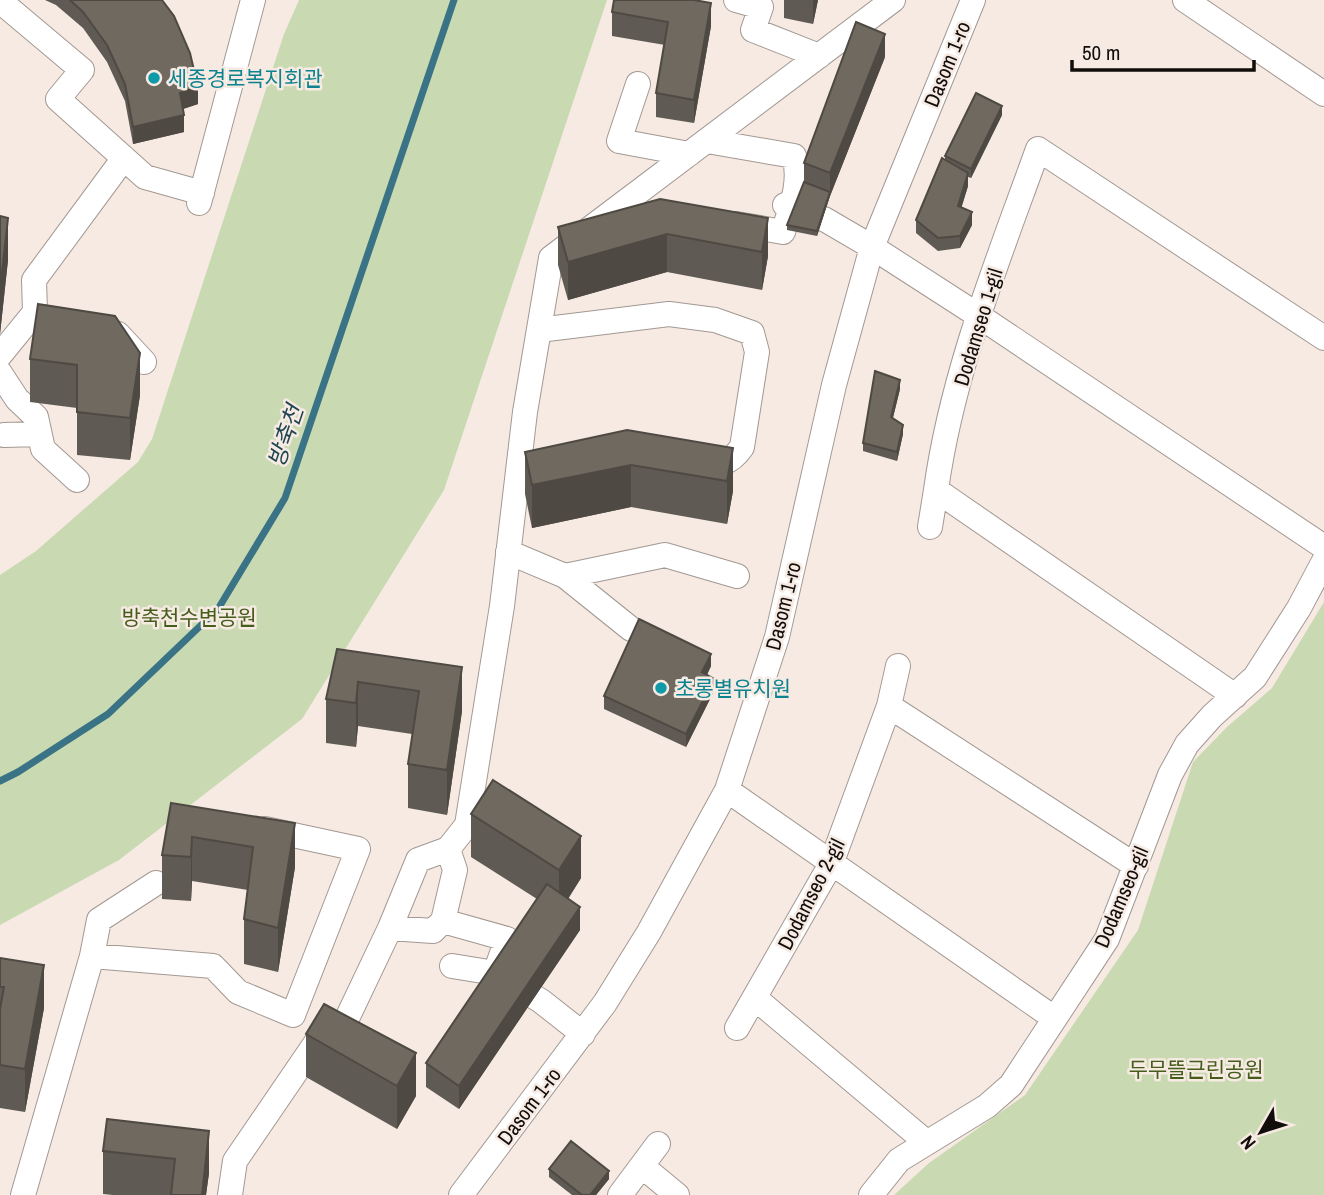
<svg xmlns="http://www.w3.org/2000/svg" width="1324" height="1195" font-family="'Archivo Narrow','Noto Sans KR',sans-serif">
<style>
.green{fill:#c9dab2}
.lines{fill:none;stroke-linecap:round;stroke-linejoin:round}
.stream{stroke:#3a7385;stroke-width:7}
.minor-casing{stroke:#a39892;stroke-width:26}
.minor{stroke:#fff;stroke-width:24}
.wall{fill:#5f5a53}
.shaded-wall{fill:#4e4a43}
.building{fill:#6f6960;stroke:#4e4a43;stroke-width:2}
.culture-dot{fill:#0f9aa8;stroke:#f6eae3;stroke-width:2.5}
.labels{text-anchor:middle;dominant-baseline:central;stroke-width:5;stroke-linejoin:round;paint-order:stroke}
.street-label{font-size:21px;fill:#110d0b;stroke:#f6eae3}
.culture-label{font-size:21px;fill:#0d838f;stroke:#f6eae3;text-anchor:start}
.park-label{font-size:21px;fill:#455d1b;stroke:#f6eae3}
.water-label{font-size:23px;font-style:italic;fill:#1f4551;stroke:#f6eae3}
</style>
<rect width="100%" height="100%" fill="#f6eae3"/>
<path class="green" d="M299,0H607L444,490L302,719L119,860L0,925V575L36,551L138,462L152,439L284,34Z
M1324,602V1195H894L929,1163L1025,1095L1138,930L1193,762L1227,727L1272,688Z"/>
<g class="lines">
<path class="stream" d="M0,781L18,772L108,714L218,609L285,498L454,0"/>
<g class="minor-casing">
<path id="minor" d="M736,0L761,7L753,30L819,56
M1185,0L1324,94
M0,1L82,70L58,99L145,177L202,193
M638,84L619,141L689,154
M707,141L794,156C802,181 791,208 783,232L736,224
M199,203L253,0
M785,205L824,219L872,247L979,316L1324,547
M539,330L669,314L715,320L752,333L757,352L742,447C730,464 721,465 701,462
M118,334L144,362
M0,355L35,312L34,280L124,158
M0,373L17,399L36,417L43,449L77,480
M4,435L39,434
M930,527L936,490
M508,552L565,576L631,629
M565,576L665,555L737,576
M1235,696L936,490C952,373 998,260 1038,149L1324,338
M889,706L1136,866
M727,790L1054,1018
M448,849L455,870L443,921L507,939L495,973
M390,928L433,931L443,921
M92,956L213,966L238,992L293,1015L358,849L265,829
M452,966L495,973L541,1001L583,1034
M756,999L926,1142
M737,1028L831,864L889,706L898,666
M643,1167L677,1195
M23,1195L92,956L99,920L156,883
M230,1195L235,1161L317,1041L342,1029L390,928L418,860L448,849L467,825L502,606L525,412L551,258L893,0
M461,1195L605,1003L649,932L727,790L777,637L834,385L872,247L973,0
M620,1195L658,1144
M871,1195L899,1160L987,1106L1011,1085L1107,939L1170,775L1187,744L1212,716L1255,677L1299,608L1324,561"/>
</g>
<use href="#minor" class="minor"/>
</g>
<path class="wall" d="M45,0H162L198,104L183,109L184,132L133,144L125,101L107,62L83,28L56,5Z
M784,0H818L813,24L784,18Z
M612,12L711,26L694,123L656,117V93L665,45L612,36Z
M885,57L830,196L817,236L787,230V225L804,182V163Z
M1002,115L971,178L968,177V186L961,208L972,225L960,248L938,251L916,233V220L945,160V156Z
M0,216L8,260L0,334Z
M768,218V256L762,290L667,272L568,300L558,265V227Z
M38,304L140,395L130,460L77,455V408L30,402V359Z
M900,389L893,418L903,434L897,461L863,451V443Z
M733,448V491L727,524L631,507L532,528L525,494V452Z
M337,649L462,711L447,815L408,808V764L412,734L358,726L356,747L326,743V699Z
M711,666L707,675L714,691L686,747L604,709V696Z
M171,803L295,867L278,972L244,964V919L248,890L192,881L191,901L162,899V855Z
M471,814L581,878L568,899L580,930L459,1109L426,1087V1063L537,899L471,857Z
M0,958L44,1008L25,1112L0,1108Z
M306,1034L416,1096L397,1129L306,1077Z
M107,1119L209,1173L206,1195H113L103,1194V1151Z
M549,1169L609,1179L596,1195H572L549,1177Z"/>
<path class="shaded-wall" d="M813,0H818L813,24Z
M711,3V26L694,123V100Z
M885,34V57L830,196L817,236V231L830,192V173Z
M198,87V104L180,110V93Z
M1002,106V115L971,178V169Z
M184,115V132L133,144V127Z
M968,173V186L958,219V206Z
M972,212V225L960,248V236Z
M8,218V260L0,334V291Z
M768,218V256L762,290V252Z
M667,234V272L568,300V262Z
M140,353V395L130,460V418Z
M900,380V389L891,425V417Z
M903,425V434L897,461V452Z
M733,448V491L727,524V481Z
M631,465V507L532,528V485Z
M711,654V666L702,685V672Z
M462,667V711L447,815V770Z
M714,679V691L686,747V734Z
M358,682V726L356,747V703Z
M295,823V867L278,972V928Z
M581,836V878L559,913V870Z
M192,837V881L191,901V857Z
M580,907V930L459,1109V1086Z
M44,965V1008L25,1112V1069Z
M416,1053V1096L397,1129V1086Z
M209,1131V1173L206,1195H202Z
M609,1171V1179L596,1195H590Z"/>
<path class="building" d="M70,0H162L174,16L190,53L198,87L180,93L184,115L133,127L125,84L107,45L83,12Z
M614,0H694L711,3L694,100L656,93L668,22L612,12Z
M856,22L885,34L830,173L804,163Z
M976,93L1002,106L971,169L945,156Z
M942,158L968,173L958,206L972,212L960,236L938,238L916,220Z
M804,182L830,192L817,231L787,225Z
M660,199L768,218L762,252L667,234L568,262L558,227Z
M0,216L8,218L0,291Z
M38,304L115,316L140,353L130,418L77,412V365L30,359Z
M875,371L900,380L891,417L903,425L897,452L863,443Z
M627,430L733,448L727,481L631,465L532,485L525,452Z
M639,619L711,654L702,672L714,679L686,734L604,696Z
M337,649L462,667L447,770L408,764L419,691L358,682L356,703L326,699Z
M493,780L581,836L559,870L471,814Z
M171,803L295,823L278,928L244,919L253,847L192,837L191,857L162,855Z
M547,884L580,907L459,1086L426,1063Z
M0,958L44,965L25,1069L0,1065V1009L4,987H0Z
M324,1004L416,1053L397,1086L306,1034Z
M107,1119L209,1131L202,1195H171L175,1159L103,1151Z
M571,1141L609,1171L590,1195H582L549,1169Z"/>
<g class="culture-dot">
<circle cx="154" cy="78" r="7"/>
<circle cx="661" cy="688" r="7"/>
</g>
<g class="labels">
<g class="street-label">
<text transform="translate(947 64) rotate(-68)">Dasom 1-ro</text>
<text transform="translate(978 327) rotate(-73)">Dodamseo 1-gil</text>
<text transform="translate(783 606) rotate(-76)">Dasom 1-ro</text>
<text transform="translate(811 894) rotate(-63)">Dodamseo 2-gil</text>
<text transform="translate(1121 897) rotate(-67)">Dodamseo-gil</text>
<text transform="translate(529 1106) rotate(-53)">Dasom 1-ro</text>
</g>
<g class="culture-label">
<text x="168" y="78">세종경로복지회관</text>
<text x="675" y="688">초롱별유치원</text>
</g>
<g class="park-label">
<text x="189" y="617">방축천수변공원</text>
<text x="1196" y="1069">두무뜰근린공원</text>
</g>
<g class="water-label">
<text transform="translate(285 436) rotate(-71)">방축천</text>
</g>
</g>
<g transform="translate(1261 1132) rotate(231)" stroke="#f6eae3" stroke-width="5" paint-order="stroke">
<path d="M0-5L12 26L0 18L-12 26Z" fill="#110d0b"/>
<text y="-10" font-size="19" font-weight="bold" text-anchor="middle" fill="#110d0b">N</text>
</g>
<path d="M1072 60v10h182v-10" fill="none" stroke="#110d0b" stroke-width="3.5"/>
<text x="1082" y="60" font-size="21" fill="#110d0b" stroke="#f6eae3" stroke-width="5" paint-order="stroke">50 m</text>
</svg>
